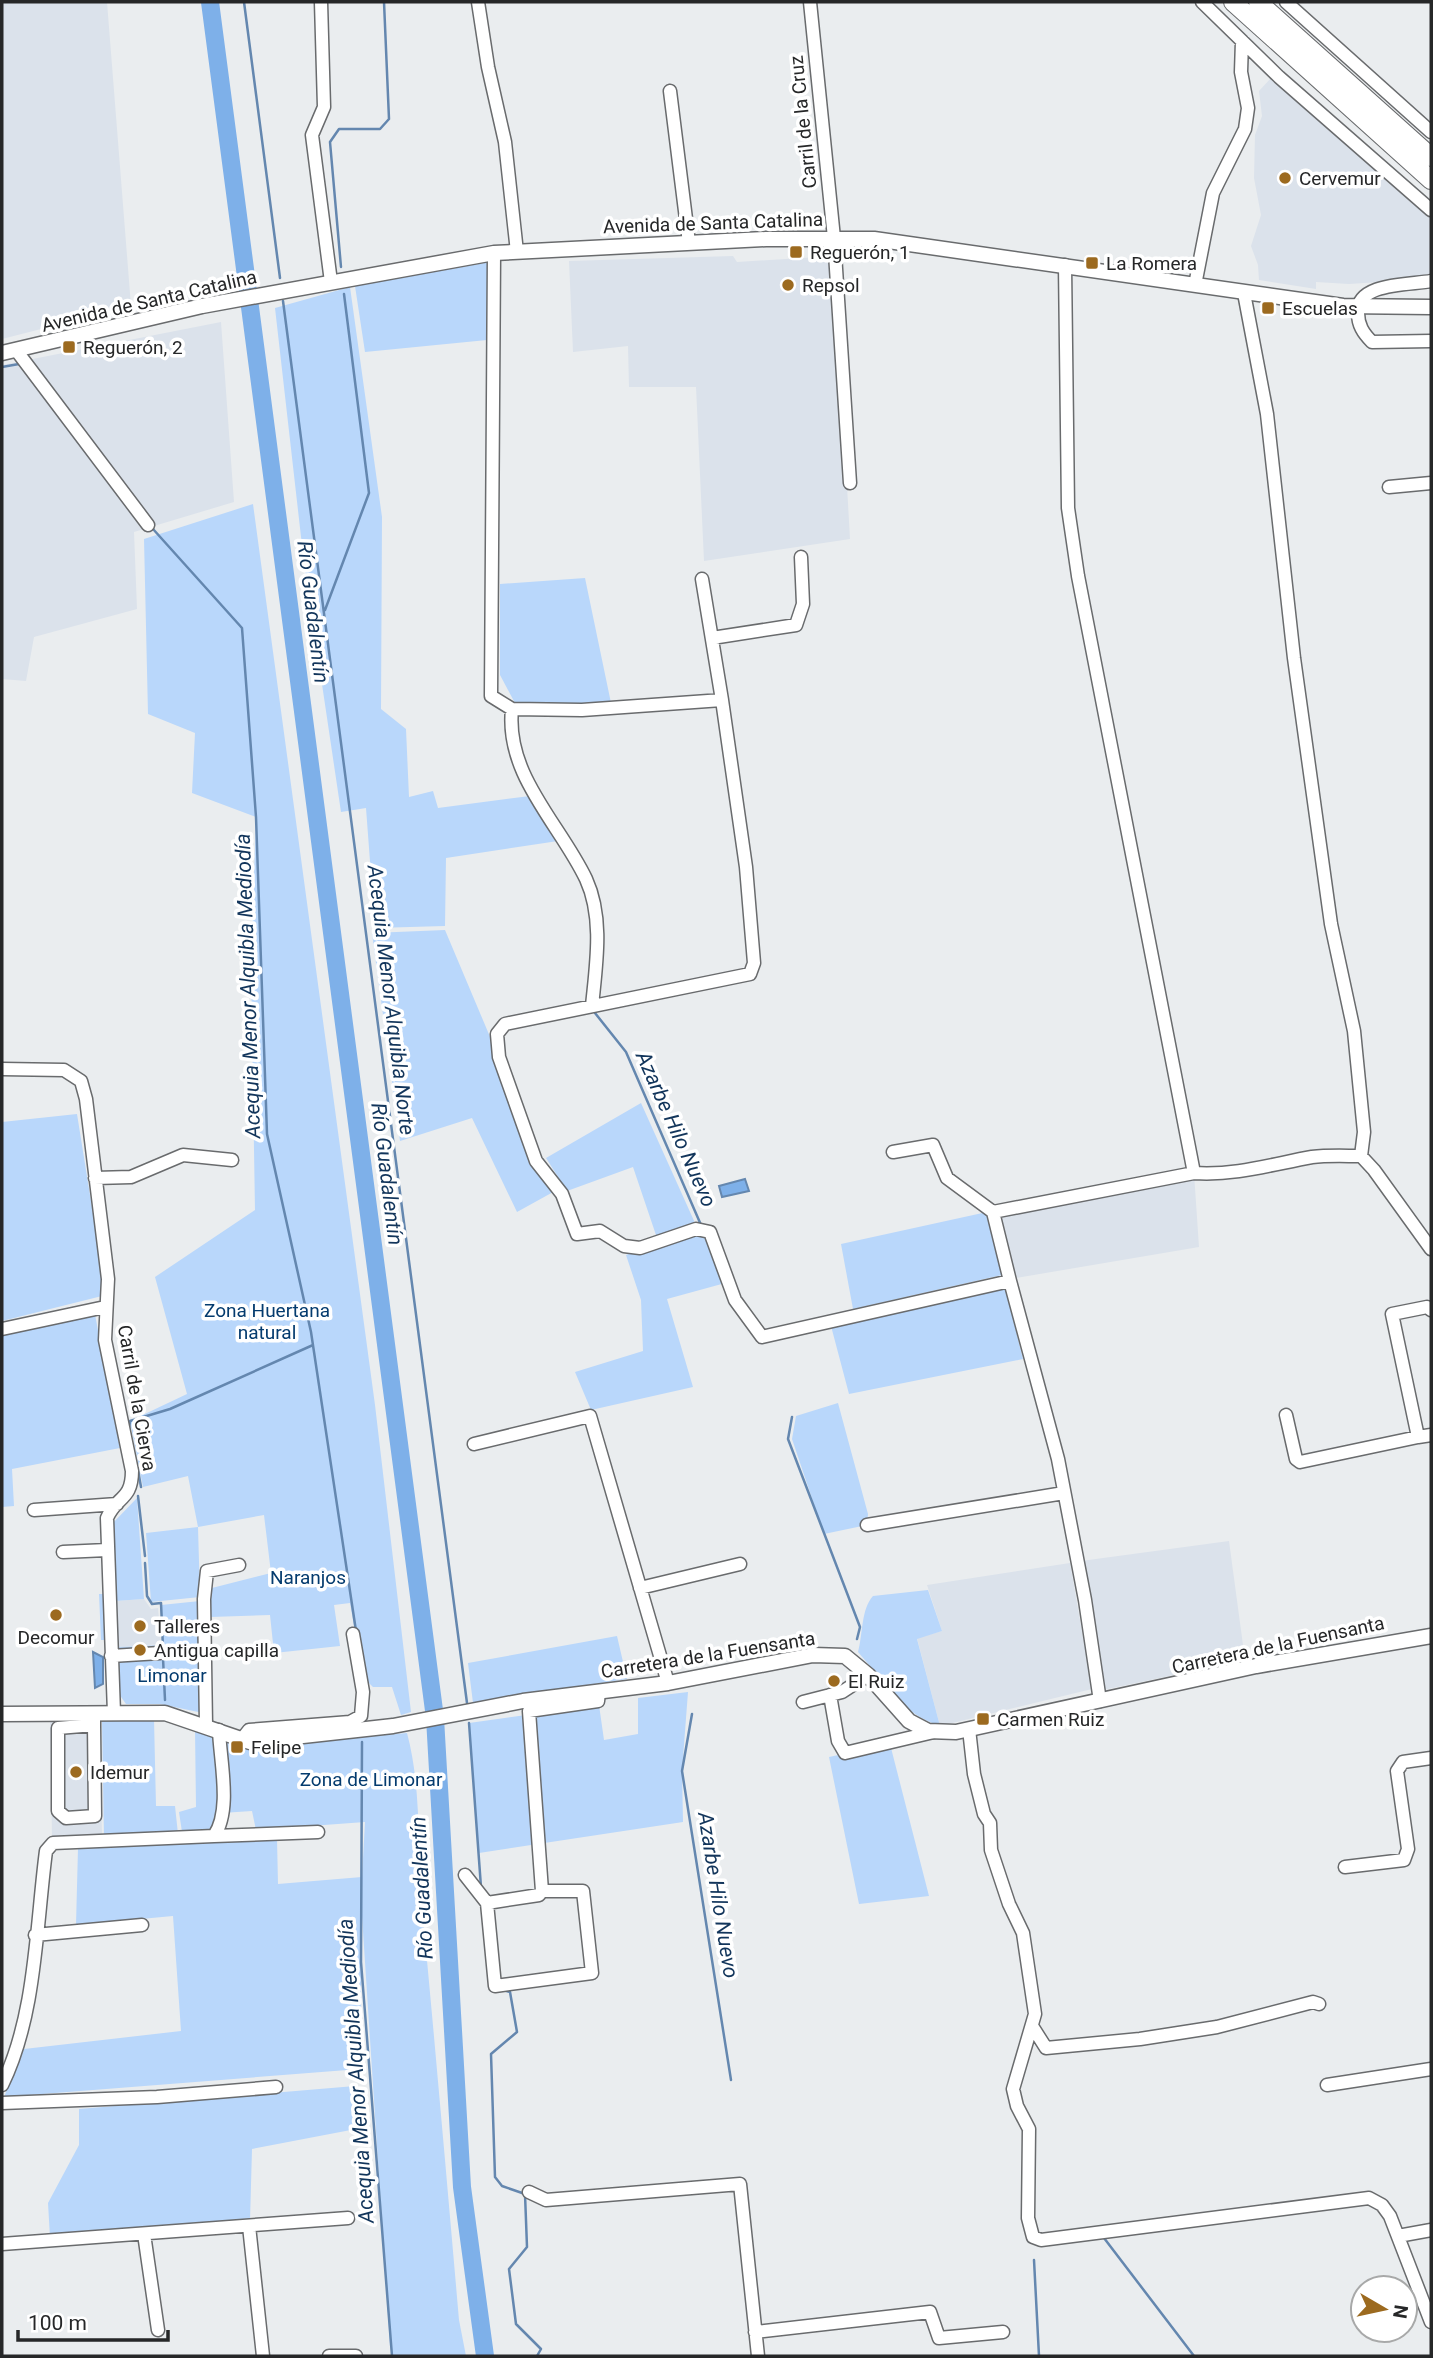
<svg xmlns="http://www.w3.org/2000/svg" width="1433" height="2358" font-family="Roboto,sans-serif">
<style>
.built{fill:#dbe2eb}
.green{fill:#b9d7fb}
.water{fill:#7eb0e9;stroke:#6487af;stroke-width:2}
.lines{fill:none;stroke-linecap:round;stroke-linejoin:round}
.stream{stroke:#6487af;stroke-width:2.5}
.river{stroke:#7eb0e9;stroke-width:18}
.minor-casing{stroke:#696b6d;stroke-width:15}
.major-casing{stroke:#696b6d;stroke-width:17}
.highway-casing{stroke:#696b6d;stroke-width:20}
.minor{stroke:#fff;stroke-width:12}
.major{stroke:#fff;stroke-width:14}
.highway{stroke:#fff;stroke-width:18}
.poi-dot{fill:#9c6a1f;stroke:#fff;stroke-width:2.5}
.labels{text-anchor:middle;dominant-baseline:central;stroke-width:7;stroke-linejoin:round;paint-order:stroke}
.street-label{font-size:19px;fill:#262728;stroke:#fff}
.poi-label{font-size:19px;fill:#262728;stroke:#fff;text-anchor:start}
.park-label{font-size:19px;fill:#043b6e;stroke:#fff}
.water-label{font-size:21px;font-style:italic;fill:#12355b;stroke:#fff}
</style>
<rect width="100%" height="100%" fill="#eaedef"/>
<path class="built" d="M2,2H107L131,306L2,339Z
M1271,78L1431,216V274L1394,281L1349,284L1316,282V289L1259,280L1258,265L1251,246L1261,215L1254,178L1255,135L1262,116L1259,91Z
M733,256L737,262L834,256L850,539L704,561L696,387H629L628,346L573,352L569,261Z
M221,322L234,502L134,532L137,609L34,637L26,681L2,679V365Z
M1194,1173L1199,1247L1016,1278L993,1212Z
M1229,1541L1245,1660L1103,1690L1081,1561Z
M1070,1563L1092,1689L940,1726L917,1638L942,1631L927,1585Z
M144,1599L151,1609L158,1608L161,1644L118,1647L115,1601Z
M50,1721L99,1722L102,1834L52,1836Z"/>
<path class="green" d="M490,262L487,340L365,352L355,286Z
M350,287L382,517L381,709L406,729L409,797L433,791L438,808L530,796L558,841L446,858L445,926L375,928L366,808L341,812L304,563L275,308Z
M253,504L375,1405L411,1712L401,1715L392,1687H373L363,1677L350,1603L334,1605L340,1646L274,1653L270,1615L210,1617L204,1590L271,1573L264,1515L198,1527L200,1597L151,1602L146,1533L198,1527L188,1476L143,1487L130,1421L187,1394L155,1277L255,1210L251,966L256,817L192,793L195,733L148,714L144,539Z
M585,578L611,703L516,705L500,675V584Z
M445,930L555,1191L517,1212L472,1118L400,1141L372,933Z
M641,1103L695,1223L657,1238L633,1167L567,1191L546,1158Z
M77,1114L106,1295L2,1321V1122Z
M987,1212L1002,1275L853,1309L841,1244Z
M696,1229L710,1232L729,1282L667,1299L693,1387L591,1410L575,1372L643,1351L641,1300L626,1255Z
M1005,1287L1023,1359L849,1394L831,1326Z
M94,1309L120,1448L12,1469L14,1506L2,1507V1333Z
M838,1403L868,1514L867,1525L824,1534L792,1439L796,1416Z
M137,1498L144,1599L115,1601L111,1525Z
M928,1590L942,1631L917,1639L940,1726C900,1713 885,1682 858,1652C863,1634 861,1609 873,1596Z
M99,1594H103L105,1640H101Z
M200,1601L203,1713L160,1704H126L119,1694L118,1647L162,1645L161,1605Z
M617,1636L627,1679L473,1703L468,1663Z
M688,1692L682,1771L683,1822L479,1853L469,1723L599,1705L604,1740L638,1734V1698Z
M154,1719L156,1806H175L178,1834L104,1838L102,1720Z
M195,1729L214,1735L218,1817L209,1832H182L179,1812L196,1807Z
M407,1733C422,1789 417,1849 422,1907C435,2044 447,2182 459,2320L466,2356H393L390,2346L362,1916L360,2069L4,2097L24,2049L181,2031L173,1916L76,1925L78,1848L277,1839L278,1884L362,1877L365,1822L256,1830L252,1811L222,1813L225,1741L255,1747Z
M890,1744L929,1896L859,1904L829,1757Z
M355,2086L356,2129L252,2149L250,2221L50,2237L48,2203L79,2145V2109Z"/>
<path class="water" d="M745,1179L749,1191L722,1197L719,1186Z
M93,1652L103,1657V1684L95,1688Z"/>
<g class="lines">
<path class="stream" d="M244,2L280,278
M341,267L330,142L339,129H380L389,119L384,2
M283,301L467,1703
M2,367L19,364
M153,529L242,628L256,817L267,1134L311,1332L356,1631
M325,610L369,493L344,294
M595,1013L626,1052L701,1225
M792,1417L788,1439L860,1627L857,1639
M129,1429L130,1421L170,1409L313,1345
M138,1470L141,1487
M138,1496L145,1556
M145,1563L147,1596L152,1604L161,1603L163,1648
M163,1658L165,1700
M692,1714L682,1771L731,2080
M469,1723L481,1887
M362,1742L361,1962L392,2356
M503,1990L510,1992L517,2032L491,2054L495,2177L502,2186L525,2194L527,2247L509,2269L516,2324L541,2349L537,2356
M1104,2238L1194,2356
M1034,2260L1039,2356"/>
<path class="river" d="M210,2L435,1718L462,2187L485,2356"/>
<g class="minor-casing">
<path id="minor" d="M321,2L324,107L312,135L331,282
M478,2L488,67L505,142L517,252
M810,2L834,238L850,483
M1202,2L1279,77L1431,210
M1286,2L1431,132
M670,91L689,243
M494,253L491,696L512,709L582,710L722,700L702,579
M1431,281C1410,285 1356,282 1358,313C1358,325 1363,333 1372,342L1431,341
M1195,285L1213,193L1245,129L1248,108L1241,72L1242,41
M1244,293L1267,414L1294,658L1331,924L1354,1031L1364,1132L1361,1156
M16,350L148,525
M1389,487L1431,483
M712,638L796,625L803,604L801,557
M722,700L746,867L754,963L750,974L505,1024L497,1034L499,1057L536,1161L562,1194L577,1234L600,1231L624,1246L640,1248L696,1229L710,1232L735,1300L762,1337L1010,1281L993,1212L1194,1173L1078,576L1068,508L1065,265
M512,709C505,775 560,824 586,879C604,918 596,965 592,1006
M2,1069L64,1070L81,1081L86,1099L108,1279L105,1340L132,1471C132,1501 116,1496 107,1518L114,1713
M893,1152L933,1145L947,1178L993,1212
M1194,1173C1234,1176 1273,1164 1312,1157C1328,1155 1345,1156 1361,1156L1374,1170L1431,1249
M95,1178L131,1177L183,1155L232,1160
M1010,1281L1058,1459L1085,1600L1100,1701
M1431,1310L1427,1307L1392,1314L1418,1437L1431,1435
M2,1329L105,1307
M1286,1415L1296,1459L1300,1462L1418,1437
M474,1444L590,1416L668,1683
M34,1510L117,1504
M867,1525L1064,1493
M63,1552L107,1550
M640,1588L740,1564
M111,1656L160,1653
M830,1695L838,1741L845,1753L938,1731
M803,1702L842,1692L868,1675
M94,1714V1725L95,1816L66,1818L58,1811V1728L94,1725
M206,1725L204,1599L207,1571L239,1565
M969,1729L974,1774L984,1814L990,1823L991,1850L1009,1904L1023,1933L1035,2014L1013,2089L1017,2106L1029,2129L1028,2218L1033,2237L1041,2240L1369,2198L1382,2205L1390,2216L1431,2322
M242,1739L249,1730L350,1722L361,1716L363,1692L353,1634
M214,1836L318,1832
M1345,1867L1404,1860L1408,1849L1397,1771L1403,1762L1431,1758
M465,1875L487,1903L539,1895L542,1891L529,1711L598,1701L599,1692
M487,1903L495,1986L592,1973L583,1891H542
M35,1935L142,1925
M1032,2026L1046,2048L1140,2039L1217,2027L1313,2002L1319,2004
M2,2085C36,2016 36,1927 46,1851L53,1843L214,1836C232,1810 220,1761 219,1730
M1327,2085L1431,2069
M2,2103L157,2097L276,2087
M529,2192L546,2200L740,2184L758,2356
M249,2226L263,2356
M144,2234L158,2330
M1398,2236L1431,2230
M2,2244L348,2218
M755,2332L930,2312L939,2338L1003,2332
M329,2356H356"/>
</g>
<g class="major-casing">
<path id="major" d="M2,353L202,306L494,253L766,239H874L1343,306L1431,307
M2,1714L165,1713L250,1742L393,1726L523,1701L668,1683L813,1655L845,1656L868,1675L909,1721L928,1731L956,1732L1256,1666L1431,1636"/>
</g>
<g class="highway-casing">
<path id="highway" d="M1233,2L1431,180
M1258,2L1431,157"/>
</g>
<use href="#minor" class="minor"/>
<use href="#major" class="major"/>
<use href="#highway" class="highway"/>
</g>
<g class="poi-dot">
<circle cx="1285" cy="178" r="7"/>
<rect x="789" y="245" width="14" height="14" rx="3.5"/>
<rect x="1085" y="256" width="14" height="14" rx="3.5"/>
<circle cx="788" cy="285" r="7"/>
<rect x="1261" y="301" width="14" height="14" rx="3.5"/>
<rect x="62" y="340" width="14" height="14" rx="3.5"/>
<circle cx="56" cy="1615" r="7"/>
<circle cx="140" cy="1626" r="7"/>
<circle cx="140" cy="1650" r="7"/>
<circle cx="834" cy="1681" r="7"/>
<rect x="976" y="1712" width="14" height="14" rx="3.5"/>
<rect x="230" y="1740" width="14" height="14" rx="3.5"/>
<circle cx="76" cy="1772" r="7"/>
</g>
<g class="labels">
<g class="street-label">
<text transform="translate(803 122) rotate(-96)">Carril de la Cruz</text>
<text transform="translate(713 223) rotate(-2)">Avenida de Santa Catalina</text>
<text transform="translate(149 301) rotate(-13)">Avenida de Santa Catalina</text>
<text transform="translate(137 1398) rotate(80)">Carril de la Cierva</text>
<text transform="translate(1278 1645) rotate(-12)">Carretera de la Fuensanta</text>
<text transform="translate(708 1655) rotate(-9)">Carretera de la Fuensanta</text>
</g>
<g class="poi-label">
<text x="1299" y="178">Cervemur</text>
<text x="810" y="252">Reguerón, 1</text>
<text x="1106" y="263">La Romera</text>
<text x="802" y="285">Repsol</text>
<text x="1282" y="308">Escuelas</text>
<text x="83" y="347">Reguerón, 2</text>
<text x="154" y="1626">Talleres</text>
<text x="56" y="1637" text-anchor="middle">Decomur</text>
<text x="154" y="1650">Antigua capilla</text>
<text x="848" y="1681">El Ruiz</text>
<text x="997" y="1719">Carmen Ruiz</text>
<text x="251" y="1747">Felipe</text>
<text x="90" y="1772">Idemur</text>
</g>
<g class="park-label">
<text x="267" y="1310">Zona Huertana<tspan x="267" dy="22">natural</tspan></text>
<text x="308" y="1577">Naranjos</text>
<text x="172" y="1675">Limonar</text>
<text x="371" y="1779">Zona de Limonar</text>
</g>
<g class="water-label">
<text transform="translate(313 612) rotate(83)">Río Guadalentín</text>
<text transform="translate(248 986) rotate(-92)">Acequia Menor Alquibla Mediodía</text>
<text transform="translate(391 1000) rotate(83)">Acequia Menor Alquibla Norte</text>
<text transform="translate(676 1129) rotate(66)">Azarbe Hilo Nuevo</text>
<text transform="translate(387 1174) rotate(83)">Río Guadalentín</text>
<text transform="translate(422 1888) rotate(-93)">Río Guadalentín</text>
<text transform="translate(718 1895) rotate(81)">Azarbe Hilo Nuevo</text>
<text transform="translate(356 2071) rotate(-94)">Acequia Menor Alquibla Mediodía</text>
</g>
</g>
<rect width="1433" height="2358" fill="none" stroke="#262728" stroke-width="7"/>
<g transform="translate(1384 2309) rotate(99)"><circle r="33" fill="#ffffff" stroke="#a8a9a9" stroke-width="2"/>
<path d="M0-5L12 26L0 18L-12 26Z" fill="#9c6a1f"/>
<text y="-10" font-size="19" font-weight="bold" text-anchor="middle" fill="#262728">N</text>
</g>
<path d="M18 2330v10h150v-10" fill="none" stroke="#262728" stroke-width="3.5"/>
<text x="28" y="2330" font-size="21" fill="#262728" stroke="#ffffff" stroke-width="5" paint-order="stroke">100 m</text>
</svg>
